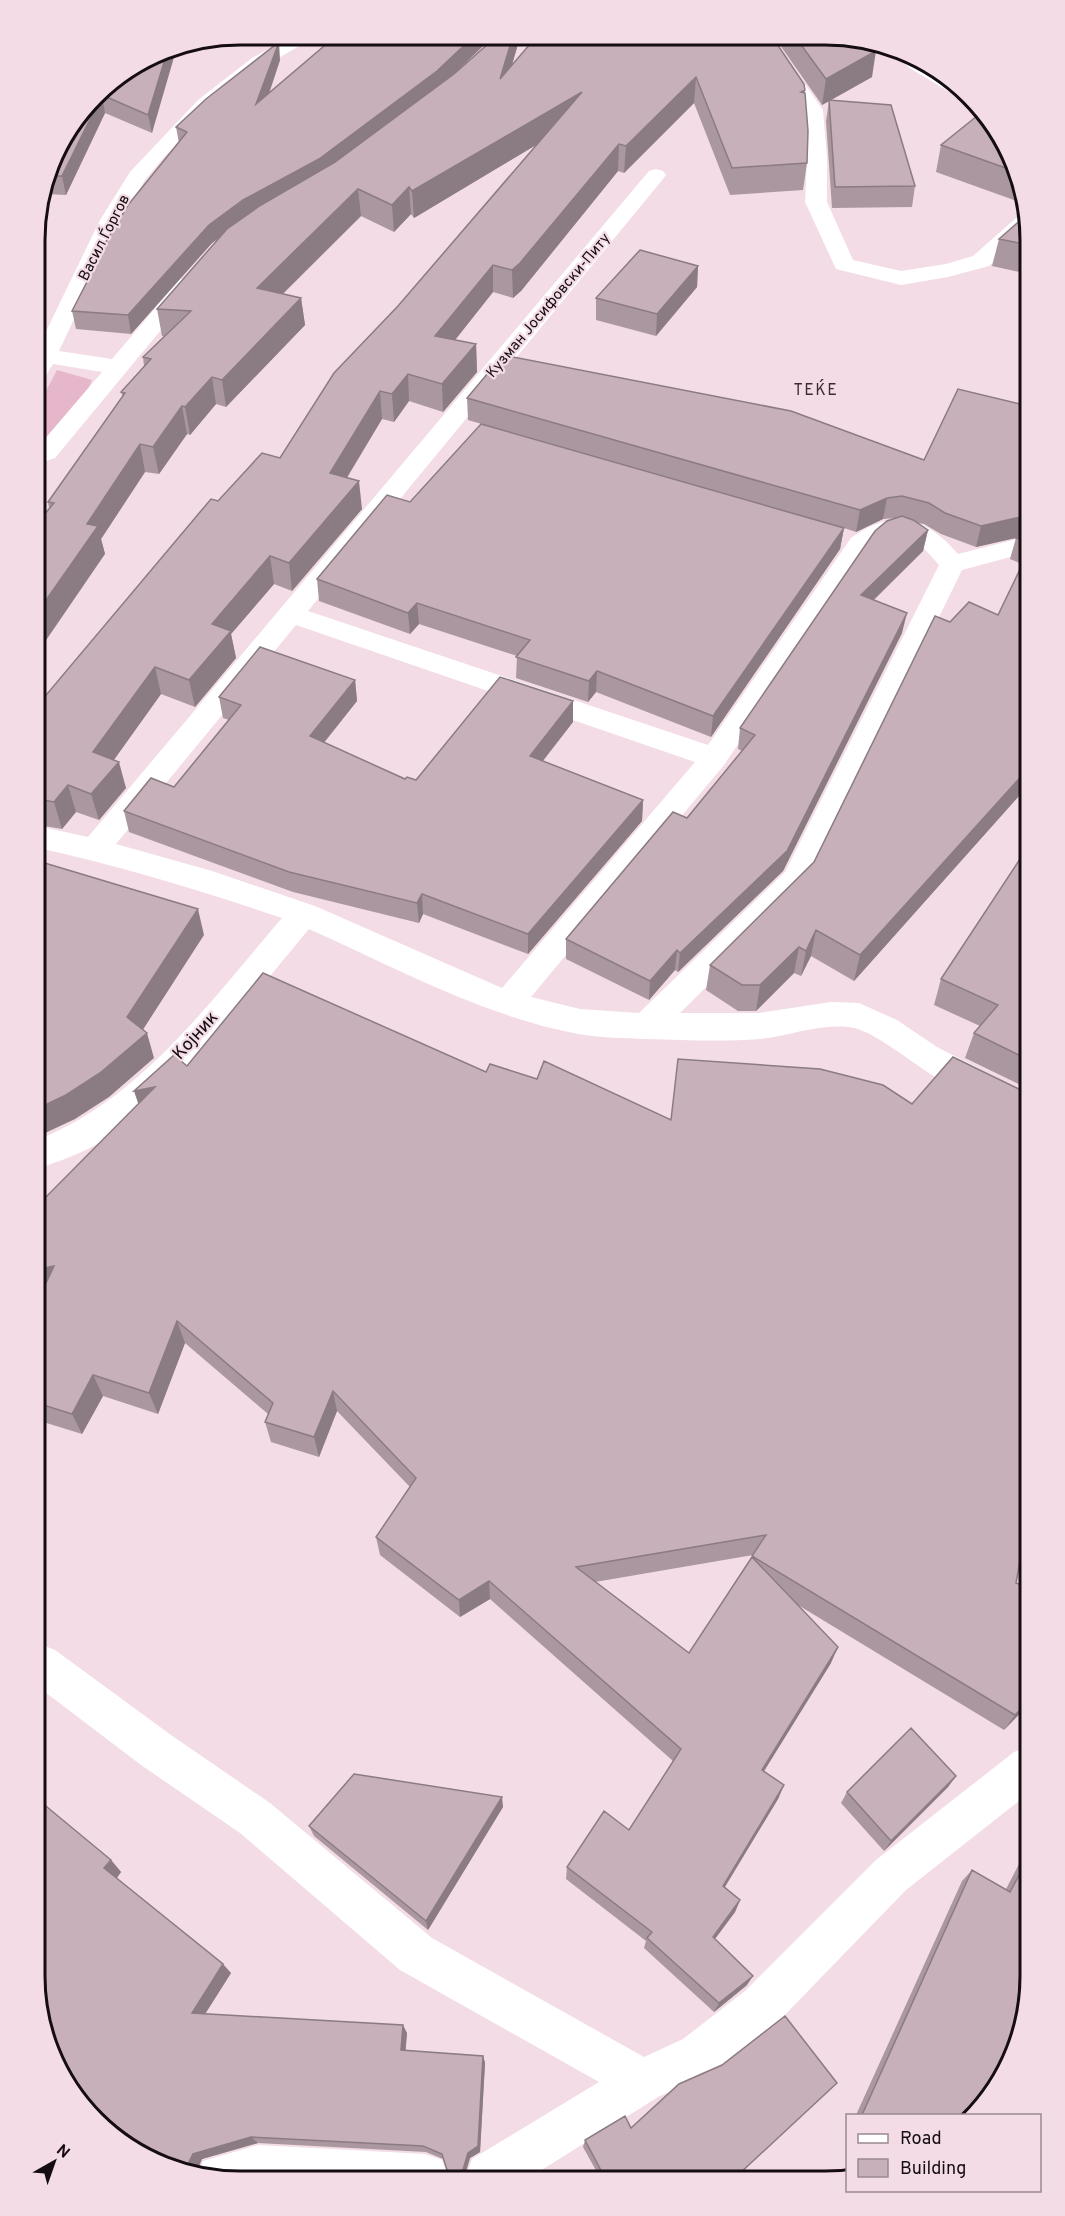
<svg xmlns="http://www.w3.org/2000/svg" width="1065" height="2216" font-family="Overpass,sans-serif">
<style>
.green{fill:#e6b7ca}
.lines{fill:none;stroke-linecap:round;stroke-linejoin:round}
.minor{fill:#fff;fill-rule:evenodd}
.wall{fill:#ab979f;fill-rule:evenodd}
.shaded-wall{fill:#8b7b82}
.building{fill:#c7b0b9;stroke:#8b7b82;stroke-width:1.5}
.labels{text-anchor:middle;dominant-baseline:central;stroke-width:4.5;stroke-linejoin:round;paint-order:stroke}
.far-street-label{font-size:15px;fill:#150d11;stroke:#f3dce5}
.far-neighbourhood-label{font-size:16px;letter-spacing:1.5px;fill:#3d2b33;stroke:#f3dce5}
.street-label{font-size:18px;fill:#150d11;stroke:#f3dce5}
.rim{fill:none;stroke:#150d11;stroke-width:3}
</style>
<rect width="100%" height="100%" fill="#f3dce5"/>
<path class="green" d="M57,370L92,380C82,404 63,446 37,457V408Z"/>
<g class="lines">
<path class="minor" d="M294,35H318L265,66L238,86L164,157L145,180L121,220L59,351L112,359L180,279H196L199,284L55,458L37,464V448L102,372L53,364L45,377L37,379V350L100,220L130,172L198,100L252,58Z
M781,58L788,60L823,110L827,158V202L853,260L901,271L946,264L973,256L1016,218L1024,217V235L989,266L948,277L901,285L836,269L805,202L807,158L803,110L771,64Z
M908,60L961,86L972,100L961,99L908,67L905,63Z
M656,169L663,171L666,175L663,179L308,611L708,745L851,538C892,508 926,516 958,554L1025,537V553L962,570L807,887L680,1013H759L831,1002L859,1003L897,1020L937,1047L998,1078L1002,1087L998,1096C958,1110 891,1036 854,1028C823,1022 790,1036 760,1039C723,1042 683,1040 646,1039C624,1038 600,1038 578,1034C483,1016 396,968 309,929C250,999 168,1110 86,1150C71,1157 55,1163 39,1168V1139C141,1099 212,999 282,918C202,891 121,866 38,848V826L88,837L649,171ZM892,536C912,533 927,551 939,565L785,872L639,1013L580,1009L531,997L724,765L869,550ZM296,625L695,762L502,988L315,906L212,871L116,844Z
M40,1644L55,1650L171,1735L270,1803L432,1938L644,2057L683,2039L745,1991L876,1860L1014,1752L1029,1746V1793L906,1890L777,2023L715,2071L658,2097L532,2176H466L472,2159L599,2082L400,1970L240,1833L141,1765L41,1689Z
M258,2145L425,2154L442,2160L448,2176H197L203,2161Z"/>
</g>
<path class="wall" d="M337,35L518,36V44L512,65L537,36L805,90L807,163L803,190L730,195L694,103L624,173L618,171L521,291L513,298L493,292L455,340L476,344L477,372L443,412L409,401L394,422L382,419L347,478L362,509L292,591L274,584L231,634L236,658L195,707L161,694L114,760L126,788L99,820L76,812L62,829L38,825V696L42,700L218,501L280,458L398,306L536,145L414,218L411,214L394,232L361,216L283,294L301,298L305,325L226,407L216,404L190,435L187,434L159,474L145,472L101,539L105,554L49,508L48,502L123,397L121,392L144,366L143,357L164,336H162L157,309L220,237L212,243L131,334L76,329L72,311L86,283L85,276L179,143L176,127L280,60L269,94ZM492,40L453,75L482,47Z
M775,38H852L850,40L872,77L831,100L915,186L912,207L832,208L826,121L829,101L822,105Z
M162,50L152,133L105,113L66,195L46,194L38,208L56,149L104,86Z
M1003,137L1023,186L1024,216L1019,215L1022,203L936,172L941,145Z
M1024,217V273L992,266L999,239Z
M698,266L697,287L656,336L596,320V298Z
M467,398L924,460L1024,405L1026,788L854,981L811,956L801,976L794,973L756,1011H738L706,990L710,965L814,862L950,622L998,615L1022,564L1010,559L1016,538L1019,537L976,547L941,534L924,524L917,523L928,530L923,551L874,600L902,633L783,871L678,972L675,970L649,1000L566,959V939L687,818L742,751L738,749L740,728L898,518L883,519L856,532L844,528L840,549L711,737L596,692L588,702L516,678L517,656L419,624L410,634L319,601L317,579L410,502L686,483L468,420Z
M355,680L357,701L324,743L405,779L416,780L573,722L543,761L643,800L642,821L528,954L423,914L419,923L293,892L129,832L124,811L174,787L229,720L223,718L219,697Z
M1026,850L1027,1088L965,1058L974,1033L980,1026L934,1005L941,979Z
M187,1066L1016,1583L1029,1588V1704L1004,1730L798,1605L831,1663L764,1771L784,1785L778,1799L725,1887L740,1900L735,1912L715,1939L747,1985L714,2012L644,1948L646,1941L566,1879L567,1867L629,1830L673,1761L490,1599L460,1617L380,1555L376,1537L410,1487L337,1411L319,1457L271,1442L265,1422L268,1414L185,1343L158,1414L103,1396L82,1434L40,1421L39,1298ZM753,1555L689,1653L595,1582Z
M1029,1729V1744L1021,1747Z
M956,1776L948,1787L884,1851L841,1803L847,1792Z
M503,1807L428,1930L314,1836L309,1826Z
M1029,1845L1030,1990L975,2115H856L962,1881L972,1870L1006,1889Z
M111,1860L121,1872L117,1878L231,1973L205,2014L407,2033L405,2051L483,2056L485,2063L480,2152L470,2158L466,2173L200,2178L104,2130ZM258,2143L426,2152L443,2159L448,2173L196,2174L202,2159Z
M631,2128L738,2175L599,2176L583,2147L585,2140Z"/>
<path class="shaded-wall" d="M474,36H499L482,47L438,89L321,177L246,218L212,243L131,334L128,315L209,225Z
M513,36H518V44L500,106V79Z
M279,42L280,60L259,122L256,104Z
M177,47L152,133L148,115L168,49Z
M876,51L872,77L822,105L826,79Z
M696,77L694,103L624,173L626,146Z
M582,92L581,118L414,218L412,191Z
M102,95L105,113L66,195L62,176Z
M619,144L618,171L521,291L513,298L512,270Z
M45,186L46,194L38,208Z
M409,187L411,214L394,232L392,205Z
M358,189L361,216L261,315L257,288Z
M493,265V292L436,364L435,336Z
M698,266L697,287L656,336L657,314Z
M301,298L305,325L226,407L222,380Z
M476,344L477,372L443,412L442,384Z
M408,374L409,401L394,422L392,394Z
M212,377L216,404L190,435L185,407Z
M380,391L382,419L333,500L330,473Z
M182,406L187,434L159,474L153,447Z
M140,444L145,472L101,539L105,554L38,652L37,613L87,524Z
M359,481L362,509L292,591L289,563Z
M887,498L883,519L856,532L860,510Z
M1025,516V536L976,547L981,526Z
M844,528L840,549L711,737L713,716Z
M928,530L923,551L857,616L861,595Z
M270,556L274,584L231,634L236,658L195,707L189,680L212,624Z
M417,603L419,624L410,634L408,613Z
M907,613L902,633L783,871L678,972L680,953Z
M155,667L161,694L100,779L93,752Z
M597,671L596,692L588,702L589,681Z
M355,680L357,701L312,757L310,736Z
M573,701V722L530,777V756Z
M119,762L126,788L99,820L91,794Z
M1026,771V788L854,981L860,955Z
M68,785L76,812L62,829L54,802Z
M643,800L642,821L528,954V934Z
M38,838L43,851L38,856Z
M422,894L423,914L419,923L417,903Z
M198,909L204,935L135,1042L127,1017Z
M816,930L811,956L801,976L806,951Z
M799,947L794,973L756,1011L760,985Z
M677,950L675,970L649,1000L650,981Z
M147,1033L154,1058L109,1097L75,1119L43,1134L39,1135V1108Z
M155,1087L142,1115L134,1091Z
M54,1266L64,1289L39,1293V1269Z
M177,1321L185,1343L158,1414L149,1393Z
M93,1375L103,1396L82,1434L72,1414Z
M333,1391L337,1411L319,1457L314,1437Z
M489,1581L490,1599L460,1617L459,1600Z
M838,1647L831,1663L756,1784L762,1770Z
M1029,1701V1704L1004,1730L1015,1715Z
M1029,1737V1744L1021,1747Z
M956,1776L948,1787L884,1851L891,1841Z
M784,1785L778,1799L718,1898L723,1886Z
M502,1797L503,1807L428,1930L426,1921Z
M111,1860L121,1872L115,1880L104,1868Z
M740,1900L735,1912L708,1948L713,1937Z
M223,1964L231,1973L200,2022L192,2013Z
M753,1976L747,1985L714,2012L719,2003Z
M403,2025L407,2033L405,2058L401,2050Z
M483,2056L485,2063L480,2152L470,2158L464,2176L462,2173Z
M251,2137L258,2143L202,2159L195,2175L185,2170L193,2154Z"/>
<path class="building" d="M337,35L474,36L437,71L319,159L243,200L209,225L128,315L72,311L90,276H85L128,205L187,132L176,127L206,99L279,42L256,104Z
M497,36H513L500,79L537,36L773,38L804,84L805,90L801,92L805,93L808,131L807,163L732,168L696,77L626,146L619,144L520,263L512,270L493,265L435,336L476,344L442,384L408,374L392,394L380,391L330,473L359,481L289,563L270,556L212,624L231,631L189,680L155,667L93,752L119,762L91,794L68,785L54,802L38,799V696L42,700L211,499L218,501L262,453L280,458L334,373L398,306L582,92L412,191L409,187L392,205L358,189L257,288L301,298L222,380L212,377L185,407L182,406L153,447L140,444L87,524L98,526L37,613V523L54,503L48,502L125,393L121,392L151,359L143,357L191,311L157,309L227,229L261,205L335,162L454,74Z
M796,38H846L876,51L826,79Z
M168,49L148,115L102,95L62,176H48L56,149L104,86L162,50Z
M829,100L891,105L915,186L835,187Z
M982,112L1003,137L1017,172L941,145Z
M1024,217V244L999,239Z
M640,250L698,266L657,314L596,298Z
M503,355L791,411L924,460L958,389L1024,405L1025,516L981,526L945,513L929,503L902,496L887,498L860,510L467,398Z
M481,424L844,528L713,716L597,671L589,681L516,657L530,640L417,603L408,613L317,579L387,495L410,502Z
M902,516L913,520L928,530L861,595L907,613L787,851L680,953L677,950L650,981L566,939L673,812L687,818L755,735L740,728L875,531L887,521Z
M1025,535V541L1016,538Z
M1025,559L1026,771L860,955L816,930L806,951L799,947L760,985H742L710,965L814,862L935,616L950,622L969,602L998,615Z
M260,647L355,680L310,736L405,779L407,777L416,780L500,677L573,701L530,756L643,800L528,934L422,894L417,903L289,872L124,811L151,778L174,787L241,705L219,697Z
M1026,850L1027,1059L974,1033L998,1005L941,979Z
M38,861L198,909L127,1017L147,1033L100,1073L66,1095L39,1108Z
M263,973L486,1072L490,1064L537,1079L544,1061L671,1120L678,1059L820,1069L883,1085L912,1104L953,1057L1027,1093L1028,1516L1016,1583L1029,1588V1701L1015,1715L752,1556L766,1535L576,1567L689,1653L752,1557L838,1647L762,1770L784,1785L723,1886L740,1900L713,1937L753,1976L719,2003L647,1938L652,1932L567,1867L604,1811L629,1830L681,1749L489,1581L459,1600L376,1537L416,1478L333,1391L314,1437L265,1422L273,1403L177,1321L149,1393L93,1375L72,1414L40,1404L39,1298L54,1266L39,1269V1204L155,1087L134,1091L174,1055L187,1066Z
M911,1728L956,1776L891,1841L847,1792Z
M354,1774L502,1797L426,1921L309,1826Z
M41,1802L111,1860L104,1868L223,1964L192,2013L403,2025L401,2050L483,2056L478,2146L468,2153L462,2173L477,2174V2176L200,2178L192,2174L448,2173L442,2154L423,2146L251,2137L193,2154L185,2170L104,2130L69,2090L42,2030Z
M1030,1855V1990L1015,2055L980,2111L975,2115H862L972,1870L1010,1892Z
M785,2016L837,2083L738,2175L604,2176L585,2140L625,2116L631,2128L679,2084L722,2065Z"/>
<g class="labels">
<g class="far-street-label">
<text transform="translate(105 238) rotate(-63)">Васил Ѓоргов</text>
<text transform="translate(549 306) rotate(-50)">Кузман Јосифовски-Питу</text>
</g>
<g class="far-neighbourhood-label">
<text x="816" y="391">ТЕЌЕ</text>
</g>
<g class="street-label">
<text transform="translate(196 1036) rotate(-48)">Којник</text>
</g>
</g>
<path d="M0 0H1065V2216H0ZM240 45H825A195 195 0 0 1 1020 240V1976A195 195 0 0 1 825 2171H240A195 195 0 0 1 45 1976V240A195 195 0 0 1 240 45Z" fill="#f3dce5" fill-rule="evenodd"/>
<path class="rim" d="M240 45H825A195 195 0 0 1 1020 240V1976A195 195 0 0 1 825 2171H240A195 195 0 0 1 45 1976V240A195 195 0 0 1 240 45Z"/>
<rect x="846" y="2114" width="195" height="78" fill="#f3dce5" stroke="#9a8990" stroke-width="1.5"/>
<rect x="858" y="2134" width="30" height="9" fill="#ffffff" stroke="#9a8990" stroke-width="1.5"/>
<text x="900" y="2144" font-size="18" fill="#150d11">Road</text>
<rect x="858" y="2159" width="30" height="18" fill="#c7b0b9" stroke="#9a8990" stroke-width="1.5"/>
<text x="900" y="2174" font-size="18" fill="#150d11">Building</text>
<g transform="translate(54 2162) rotate(40)" stroke="#f3dce5" stroke-width="4.5" paint-order="stroke">
<path d="M0-4.5L10 22L0 15L-10 22Z" fill="#150d11"/>
<text y="-9" font-size="16" font-weight="bold" text-anchor="middle" fill="#150d11">N</text>
</g>
</svg>
